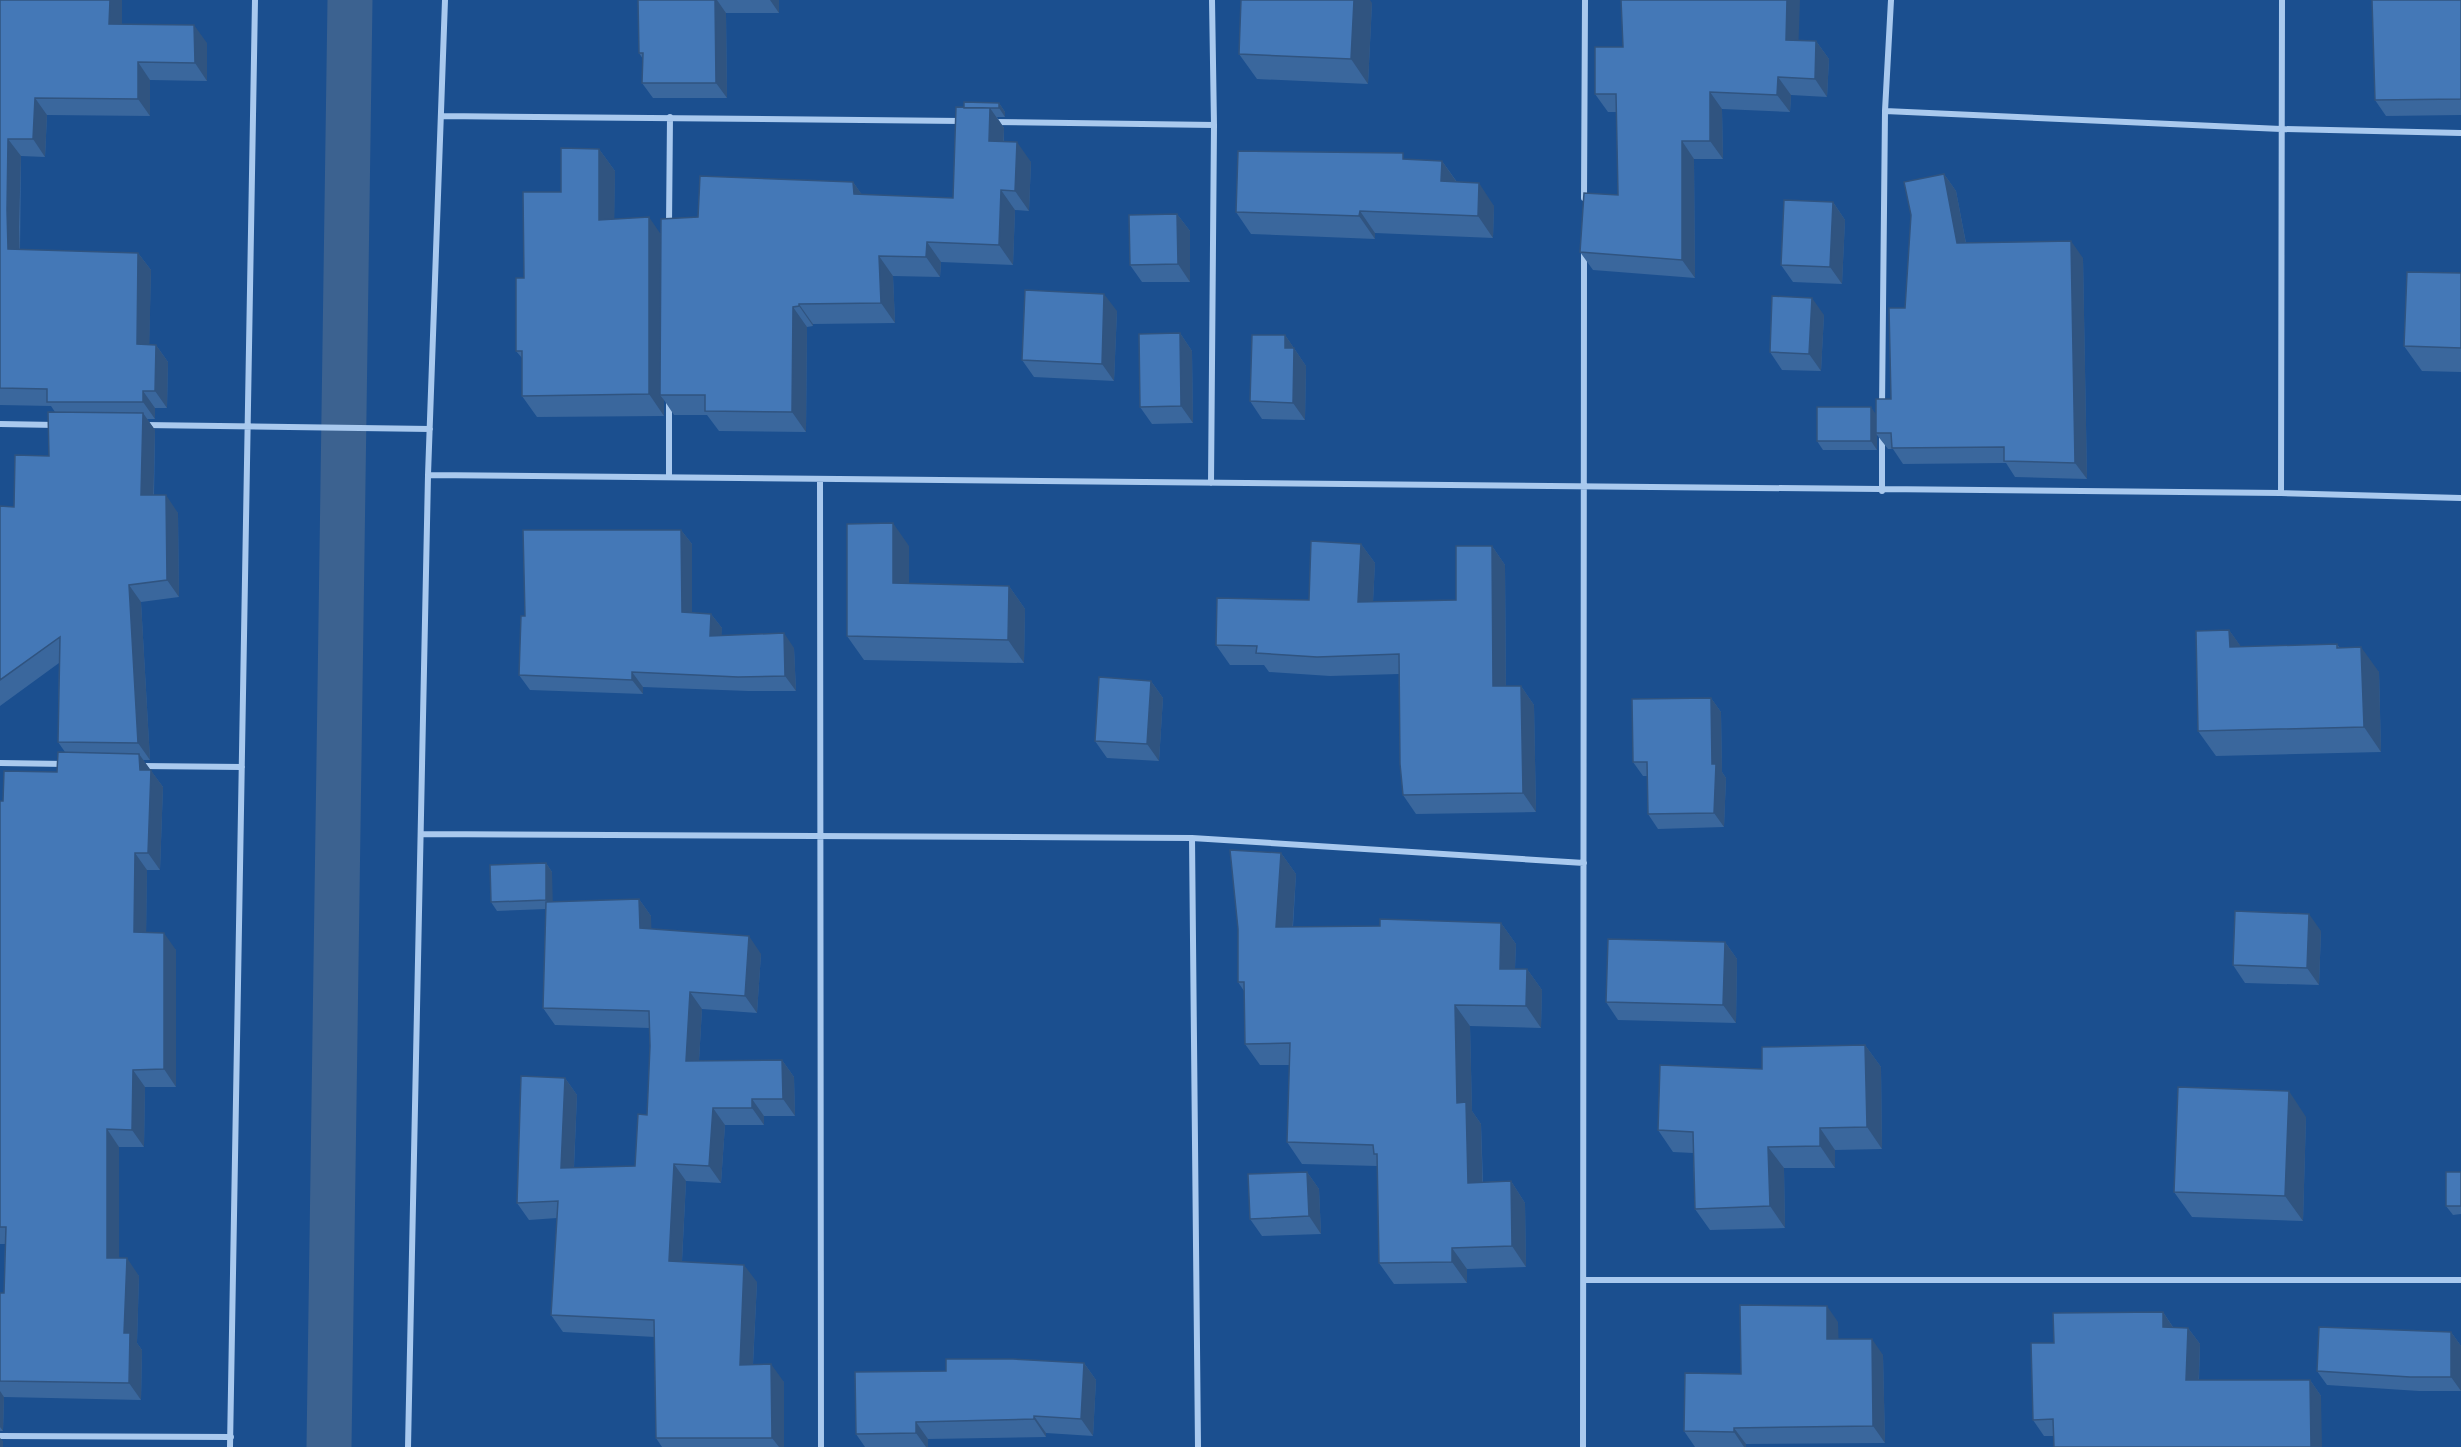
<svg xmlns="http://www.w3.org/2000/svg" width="2461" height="1447" font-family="'Work Sans',sans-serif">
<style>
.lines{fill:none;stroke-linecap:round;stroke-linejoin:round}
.canal{stroke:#3c6290;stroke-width:45}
.street{stroke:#a9c9ee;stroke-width:6}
.wall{fill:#3a679d}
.shaded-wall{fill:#305480}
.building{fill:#4478b7;stroke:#305480;stroke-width:1.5}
</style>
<rect width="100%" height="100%" fill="#1b4f8f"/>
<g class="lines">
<path class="canal" d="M329,1447L350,0"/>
<path class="street" d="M1885,111L2281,129L2461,133
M441,116L962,121
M993,122L1214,125
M1584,198L1585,0
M669,225L670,117
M1882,407L1885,111L1891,0
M0,424L56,425
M145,425L430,429
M428,475L2281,493L2461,498
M669,477V400
M820,479L821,1447
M1211,483L1214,125L1212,0
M1882,491V435
M2281,493L2282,0
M0,763L65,764
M142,766L242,767
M421,834L1192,838L1584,863
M1192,838L1198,1447
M1584,1280H2461
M0,1436L231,1437
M230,1447L255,0
M408,1447L428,475L445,0
M1583,1447L1584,251"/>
</g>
<path class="wall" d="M0,0H122V25L207,43V81L150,80V116L47,115L45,157L21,156L20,250L138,253L151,270L149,345H156L168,362L167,408H155V419H147L155,430L154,495L178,513L179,597L141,602L150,760H143L163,787L160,870H147L146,933L176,950V1087H145L144,1147H119V1258L139,1276L137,1343L142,1350L141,1400L4,1397L3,1431H0V1293H4L5,1244H0V801H3L57,772L65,752L58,742L59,663L0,706V506L14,507L49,456L55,412L51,406L0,405Z
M638,0H779V13H726L727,98H653L642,83L643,59L639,53Z
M2461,0V115L2386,116L2375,100Z
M1372,3L1368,84L1257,79L1239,54Z
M1799,40L1816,41L1829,59L1827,97L1791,95L1790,112L1722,109L1723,159H1694L1695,278L1593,270L1580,252L1618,195L1617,112H1608L1595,94L1623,47Z
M999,103L1005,112V117H997L1004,128V142L1031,162L1029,211L1015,210L1013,265L941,262L940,277L893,276L895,323L813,324V326L807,327L806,432L719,431L707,415H674L664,400V416L537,417L522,396V358L516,351L524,278L561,192L599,149L615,171L614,219L661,234L698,217L853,182L862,195L953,198L964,108Z
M1407,160L1442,161L1457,182L1494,206L1493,238L1375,233V239L1251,234L1236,212Z
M1944,174L1956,191L1966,243L2083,258L2087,479L2015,477L2006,463L1903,464L1893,449H1888L1877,435V450H1823L1817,441L1876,414L1891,399L1905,308Z
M1833,202L1845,220L1842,284L1793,282L1781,265Z
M1177,214L1190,231V282H1142L1130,265Z
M2461,273V372L2422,371L2404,346Z
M1117,311L1114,381L1034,377L1022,360Z
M1824,315L1821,371L1782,370L1770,352Z
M1180,333L1192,351L1193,423L1152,424L1140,407Z
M1285,335L1306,366L1305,420L1262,419L1250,401Z
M681,530L692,544V613L711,614L722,628L721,636L794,648L796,691H748L643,687V694L530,690L519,675L525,616Z
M1361,544L1375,563L1373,602L1456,600L1492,546L1505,565L1506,686H1521L1534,705L1536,812L1416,814L1403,795L1399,674L1330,676L1269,672L1264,665H1230L1216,645L1309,600Z
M909,546V583L1009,586L1025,609L1024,663L864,660L847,636Z
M2229,630L2241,647L2337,644L2339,647L2379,672L2381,752L2216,756L2198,731Z
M1151,681L1163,698L1159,761L1107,758L1095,741Z
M1711,698L1721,712L1722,772L1726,778L1724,827L1658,829L1648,814L1647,776H1643L1633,762Z
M1281,853L1296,874L1293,927L1380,926L1501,923L1516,944L1515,969H1527L1542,990L1541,1028L1470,1026L1472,1111L1481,1124L1483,1182L1511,1181L1525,1203L1526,1267L1467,1269V1283L1394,1284L1379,1263L1377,1166L1302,1164L1287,1142L1290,1065H1260L1245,1044L1244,991L1238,982Z
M546,863L552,872V902L639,899L651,916V929L761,954L757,1013L702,1009L699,1061L782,1060L794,1077L795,1116H764V1125H725L721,1183L686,1181L682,1262L757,1282L753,1365L784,1382V1447H662L656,1438L655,1337L563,1332L551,1315L557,1218L529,1220L517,1203L565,1078L577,1095L574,1168L635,1166L647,1115L650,1046L649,1028L555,1025L543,1008L546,909L497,911L491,902Z
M2321,931L2319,985L2245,983L2233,965Z
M1725,942L1737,959L1736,1023L1618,1020L1606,1002Z
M1865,1045L1881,1067L1882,1149L1835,1150V1168H1784L1785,1228L1710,1230L1695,1209L1693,1153L1673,1152L1658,1130L1762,1069Z
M2306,1117L2303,1221L2192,1217L2174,1192Z
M1307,1172L1319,1189L1321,1234L1262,1236L1250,1219Z
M2461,1172V1214L2453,1215L2446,1206Z
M2163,1312L2173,1327L2188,1328L2200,1344L2199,1380H2310L2321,1396L2054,1436H2044L2033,1420L2054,1343Z
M1838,1322V1339L1883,1355L1885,1443L1746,1444V1447H1695L1684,1431L1741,1374Z
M2451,1332L2461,1346V1391H2419L2327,1385L2317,1371Z
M1084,1363L1096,1380L1093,1436L1046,1433V1437L928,1439V1447H865L856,1434L946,1371Z"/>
<path class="shaded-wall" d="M110,0H122V42L109,24Z
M715,0H717L726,13L727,98L716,83Z
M770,0H779V13Z
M1354,0H1370L1372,3L1368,84L1351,59Z
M1787,0H1800L1798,57L1786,40Z
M194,25L207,43V81L195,63Z
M1816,41L1829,59L1827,97L1815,79Z
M138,62L150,80V116L138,99Z
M1778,77L1791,95L1790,112L1777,95Z
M1710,92L1722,109L1723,159L1710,141Z
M35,98L47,115L45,157L33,139Z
M999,103L1005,112V117L999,108Z
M990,108L1004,128L1003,161L989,141Z
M8,139L21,156L19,227L20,267L8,249L7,210Z
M1682,141L1694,159L1695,278L1682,260Z
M1017,142L1031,162L1029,211L1015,191Z
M599,149L615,171L614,242L599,220Z
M1442,161L1458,184L1441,181Z
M1944,174L1956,191L1969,260L1957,243Z
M853,182L867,202L854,194Z
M1479,183L1494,206L1493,238L1478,216Z
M1001,190L1015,210L1013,265L999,245Z
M1833,202L1845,220L1842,284L1830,267Z
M1360,211L1375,233V239L1359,216Z
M1177,214L1190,231V282L1178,264Z
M649,217L664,239L660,395L664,400V416L649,394Z
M2071,241L2083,258L2087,479L2075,463Z
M927,242L941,262L940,277L926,257Z
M138,253L151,270L149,362L137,344Z
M879,256L893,276L895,323L881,303Z
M1104,294L1117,311L1114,381L1102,364Z
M1812,298L1824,315L1821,371L1809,354Z
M799,304L813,324V326L799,306Z
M793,307L807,327L806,432L792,412Z
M1180,333L1192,351L1193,423L1181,406Z
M1285,335L1306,366L1305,420L1293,403L1285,348Z
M156,345L168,362L167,408L155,391Z
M143,391L155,408V419L143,402Z
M1871,407L1877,416L1876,433L1877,435V450L1871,441Z
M143,413L155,430L153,513L141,495Z
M166,495L178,513L179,597L167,580Z
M893,523L909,546V606L893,583Z
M681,530L692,544V627L682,612Z
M1361,544L1375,563L1372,621L1358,602Z
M1492,546L1505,565L1506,705L1493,686Z
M129,585L141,602L150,760L138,743Z
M1009,586L1025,609L1024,663L1008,640Z
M711,614L722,628L721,651L710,636Z
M2229,630L2247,655L2230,647Z
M784,633L794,648L796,691L785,676Z
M2361,647L2379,672L2381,752L2364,727Z
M632,672L643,687V694L632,680Z
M1151,681L1163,698L1159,761L1147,744Z
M1521,686L1534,705L1536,812L1523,793Z
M1711,698L1721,712L1722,772L1726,778L1724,827L1714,813L1712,764Z
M139,754L163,787L160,870L148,853Z
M135,853L147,870L146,950L134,932Z
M1281,853L1296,874L1291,949L1276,927Z
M546,863L552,872L553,909L546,900Z
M639,899L651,916L652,945L640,928Z
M2309,914L2321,931L2319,985L2307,968Z
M1501,923L1516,944L1514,990L1500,969Z
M164,933L176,950V1087L164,1069Z
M749,936L761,954L757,1013L745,996Z
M1725,942L1737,959L1736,1023L1723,1005Z
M1527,969L1542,990L1541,1028L1526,1006Z
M690,992L702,1009L698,1079L686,1061Z
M1455,1005L1470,1026L1472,1111L1481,1124L1483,1204L1468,1183L1457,1103Z
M1865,1045L1881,1067L1882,1149L1867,1127Z
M782,1060L794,1077L795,1116L783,1099Z
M133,1070L145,1087L144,1147L132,1130Z
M565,1078L577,1095L573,1186L561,1168Z
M2289,1091L2306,1117L2303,1221L2285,1196Z
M752,1099L764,1116V1125L752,1108Z
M713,1108L725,1125L721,1183L709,1166Z
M1820,1128L1835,1150V1168L1820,1146Z
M107,1129L119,1147V1275L107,1258Z
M1768,1147L1784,1168L1785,1228L1770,1206Z
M674,1164L686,1181L681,1279L669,1261Z
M1307,1172L1319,1189L1321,1234L1309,1216Z
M1511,1181L1525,1203L1526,1267L1512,1246Z
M1452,1248L1467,1269V1283L1452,1262Z
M127,1258L139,1276L137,1343L142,1350L141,1400L129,1383L124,1333Z
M744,1265L757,1282L752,1382L740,1365Z
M1827,1306L1838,1322L1839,1355L1827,1339Z
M2163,1312L2174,1329L2163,1327Z
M2188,1328L2200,1344L2198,1397L2186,1380Z
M2451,1332L2461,1346V1391L2451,1377Z
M1872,1339L1883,1355L1885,1443L1873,1426Z
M1084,1363L1096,1380L1093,1436L1081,1419Z
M771,1364L784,1382V1447H779L772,1438Z
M2310,1380L2321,1396L2322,1447H2311Z
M0,1391L4,1397L3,1431L0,1427Z
M1034,1416L1046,1433V1437L1034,1419Z
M916,1422L928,1439V1447H926L916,1433Z
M1734,1428L1746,1444V1447H1744L1734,1432Z
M0,1438L3,1441V1447H0Z"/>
<path class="building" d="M0,0H110L109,24L194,25L195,63L138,62V99L35,98L33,139H8L7,210L8,249L138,253L137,344L156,345L155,391H143V402H47V389L0,388Z
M638,0H715L716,83H642L643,53H639Z
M1241,0H1354L1351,59L1239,54Z
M1621,0H1787L1786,40L1816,41L1815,79L1778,77L1777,95L1710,92V141H1682V260L1580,252L1584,193L1618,195L1616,94H1595V47H1623Z
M2372,0H2461V99L2375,100Z
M964,102L999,103V108H964Z
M956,107L990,108L989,141L1017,142L1015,191L1001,190L999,245L927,242L926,257L879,256L881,303L799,304V306L793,307L792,412L705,411V395H660L661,219L698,217L700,176L853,182L854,194L953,198Z
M561,148L599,149V220L649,217V394L522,396V351H516V278H524L523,192H561Z
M1238,151L1403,153V159L1442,161L1441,181L1479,183L1478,216L1360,211L1359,216L1236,212Z
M1944,174L1957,243L2071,241L2075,463L2004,461V447L1892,448L1891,433H1876V399H1891L1889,308H1905L1911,215L1904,182Z
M1784,200L1833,202L1830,267L1781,265Z
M1177,214L1178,264L1130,265L1129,215Z
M2407,272L2461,273V348L2404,346Z
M1025,290L1104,294L1102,364L1022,360Z
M1772,296L1812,298L1809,354L1770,352Z
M1180,333L1181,406L1140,407L1139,334Z
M1252,335H1285V348H1294L1293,403L1250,401Z
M1817,407H1871V441H1817Z
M48,412L143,413L141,495H166L167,580L129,585L138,743L58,742L60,637L0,680V506L14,507L15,455L49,456Z
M893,523V583L1009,586L1008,640L847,636V524Z
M523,530H681L682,612L711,614L710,636L784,633L785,676L738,677L632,672V680L519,675L521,616H525Z
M1311,541L1361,544L1358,602L1456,600V546H1492L1493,686H1521L1523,793L1403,795L1400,764L1399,654L1317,657L1256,653L1257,646L1216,645L1217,598L1309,600Z
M2229,630L2230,647L2337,644V648L2361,647L2364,727L2198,731L2196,631Z
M1099,677L1151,681L1147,744L1095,741Z
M1711,698L1712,764H1716L1714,813L1648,814L1647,762H1633L1632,699Z
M58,752L139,754L140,770H151L148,853H135L134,932L164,933V1069L133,1070L132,1130L107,1129V1258H127L124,1333H130L129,1383L0,1381V1293H4L6,1227H0V801H3L4,771L57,772Z
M1230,850L1281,853L1276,927L1380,926V919L1501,923L1500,969H1527L1526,1006L1455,1005L1457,1103L1466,1102L1468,1183L1511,1181L1512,1246L1452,1248V1262L1379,1263L1377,1154H1374L1373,1145L1287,1142L1290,1043L1245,1044L1244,982H1238V929Z
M546,863V900L491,902L490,865Z
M639,899L640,928L749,936L745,996L690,992L686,1061L782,1060L783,1099H752V1108H713L709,1166L674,1164L669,1261L744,1265L740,1365L771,1364L772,1438H656L654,1320L551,1315L558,1201L517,1203L521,1076L565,1078L561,1168L635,1166L638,1114L647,1115L650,1046L649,1011L543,1008L546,902Z
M2235,911L2309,914L2307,968L2233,965Z
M1608,939L1725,942L1723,1005L1606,1002Z
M1865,1045L1867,1127L1820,1128V1146L1768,1147L1770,1206L1695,1209L1693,1132L1658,1130L1660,1065L1762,1069V1047Z
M2178,1087L2289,1091L2285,1196L2174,1192Z
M1307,1172L1309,1216L1250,1219L1248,1174Z
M2446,1172H2461V1206H2446Z
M1740,1305L1827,1306V1339H1872L1873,1426L1734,1428V1432L1684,1431L1685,1373L1741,1374Z
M2163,1312V1327L2188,1328L2186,1380H2310L2311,1447H2054L2053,1419L2033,1420L2031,1343H2054L2053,1313Z
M2319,1327L2451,1332V1377H2410L2317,1371Z
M946,1359H1013L1084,1363L1081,1419L1034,1416V1419L916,1422V1433L856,1434L855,1372L946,1371Z"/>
</svg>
